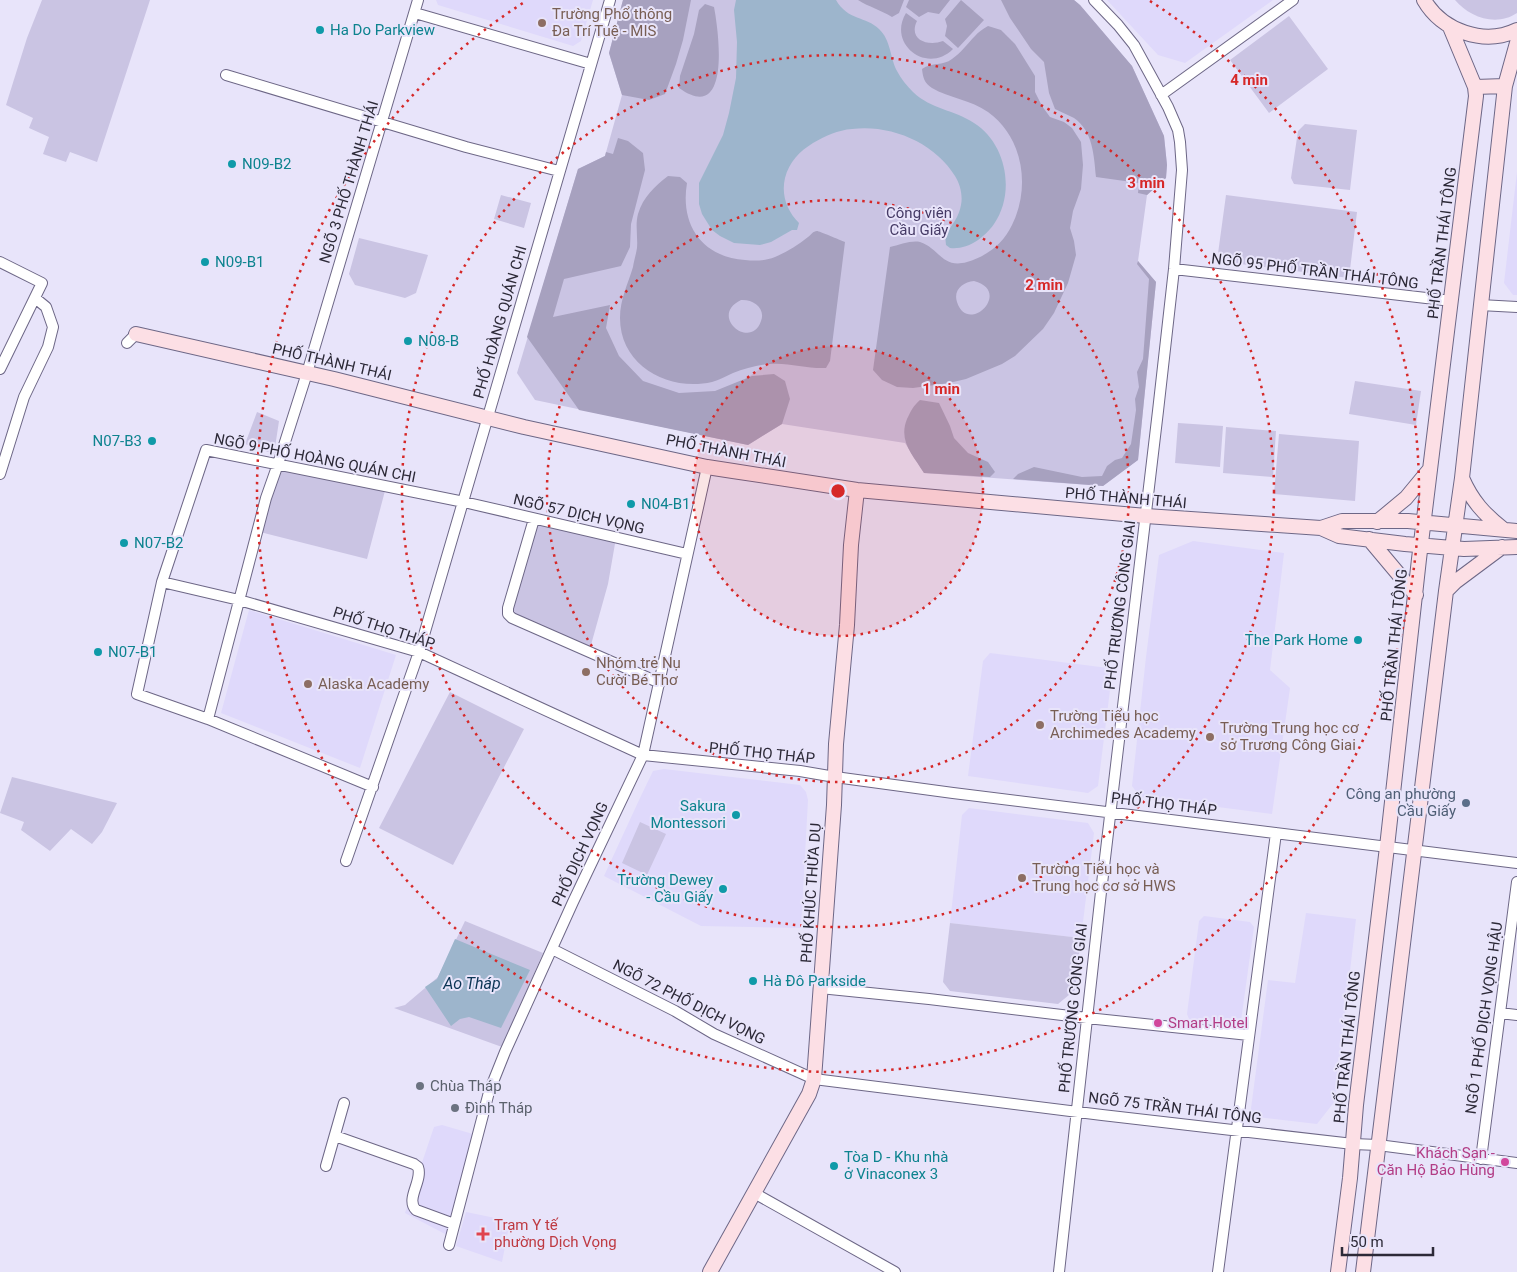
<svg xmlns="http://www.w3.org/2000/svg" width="1517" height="1272" font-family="Roboto,sans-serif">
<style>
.built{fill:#dfd9fb}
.green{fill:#cac4e3}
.forest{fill:#a7a1bf;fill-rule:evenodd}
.water{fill:#9db5cc}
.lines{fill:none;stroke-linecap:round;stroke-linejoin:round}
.street-casing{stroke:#6d6786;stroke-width:12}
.secondary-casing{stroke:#6d6786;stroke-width:16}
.street{stroke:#fff;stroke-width:10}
.secondary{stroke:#fcdfe5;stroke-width:14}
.ring{fill:none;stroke:#d62828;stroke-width:2.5;stroke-dasharray:2.5 5}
.education-dot{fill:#8d6e63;stroke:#e8e4fa;stroke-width:2}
.culture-dot{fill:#0f9aa8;stroke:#e8e4fa;stroke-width:2}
.service-dot{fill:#5c6f8a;stroke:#e8e4fa;stroke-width:2}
.hotel-dot{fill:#d1479c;stroke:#e8e4fa;stroke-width:2}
.worship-dot{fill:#6b7280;stroke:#e8e4fa;stroke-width:2}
.health-dot{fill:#e0444e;stroke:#e8e4fa;stroke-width:2}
.labels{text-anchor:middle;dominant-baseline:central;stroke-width:4;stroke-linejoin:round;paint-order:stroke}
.education-label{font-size:15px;fill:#785e54;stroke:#e8e4fa;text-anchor:start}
.culture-label{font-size:15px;fill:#0d838f;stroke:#e8e4fa;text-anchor:start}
.street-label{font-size:15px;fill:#2c2937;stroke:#e8e4fa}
.park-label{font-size:15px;fill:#453a65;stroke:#e8e4fa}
.service-label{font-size:15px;fill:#4e5e75;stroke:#e8e4fa;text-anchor:end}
.hotel-label{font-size:15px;fill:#b23c85;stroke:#e8e4fa;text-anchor:start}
.worship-label{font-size:15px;fill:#5b616d;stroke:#e8e4fa;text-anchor:start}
.health-label{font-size:15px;fill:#be3a42;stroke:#e8e4fa;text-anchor:start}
.water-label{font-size:16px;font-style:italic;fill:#0b3454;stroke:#e8e4fa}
.centre{fill:#d62828;stroke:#e8e4fa;stroke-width:2.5}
.ring-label{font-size:15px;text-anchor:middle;font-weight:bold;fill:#d62828;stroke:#e8e4fa;stroke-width:4;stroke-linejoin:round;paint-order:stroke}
</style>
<rect width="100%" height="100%" fill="#e8e4fa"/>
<path class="built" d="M436,0H593L581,41L573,46L438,5Z
M1107,0H1273L1185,63L1158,55Z
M1517,172V295H1513L1504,283Z
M1193,541L1284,553L1270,670L1290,688L1272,814L1140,797L1132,786L1146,657L1159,555Z
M249,610L396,655L360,768L221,713Z
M990,653L1108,668L1112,674L1098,786L1088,793L968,776L983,661Z
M664,769L800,785L806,792L808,800L801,928L701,926L604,876L640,798L653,771Z
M969,808L1088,823L1094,833L1081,938L950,923L962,815Z
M1306,913L1356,919L1335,1101L1317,1124L1250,1116L1268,980L1295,983Z
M1204,916L1250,922L1254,927L1241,1021L1236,1024L1189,1019L1187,1014L1199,921Z
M442,1125L473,1134L447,1235L405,1213L434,1127Z
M466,1212L510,1221L502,1262L456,1246Z"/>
<path class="green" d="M42,0H150L97,162L70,152L66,162L43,154L49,137L29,128L33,118L6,105L27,38Z
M623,0H1074L1080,5L1132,66L1164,136L1167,165L1166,178L1147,195L1138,261L1156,282L1138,460L1103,486L924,473L905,443L782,424L748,445L535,400L517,373L578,169L605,156L622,95L609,53Z
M1455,0H1517V13C1496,27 1469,17 1455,0Z
M1289,16L1328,69L1269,113L1230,60Z
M1305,124L1357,130L1350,190L1294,184L1291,178L1298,131Z
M501,195L531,203L524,228L494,219Z
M1226,195L1357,212L1349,278L1217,261Z
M359,238L428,255L416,293L405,298L355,285L349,274Z
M1355,381L1421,391L1416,425L1349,414Z
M257,412L279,421L274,454L245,444Z
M1178,423L1223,426L1220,467L1175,463Z
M1226,427L1276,431L1273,477L1223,473Z
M1279,434L1359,441L1355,501L1274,494Z
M278,464L386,487L367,559L256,531Z
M534,519L616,538L608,584L589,652L508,614Z
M450,692L524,729L453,865L379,828Z
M12,777L117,803L102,832L92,844L71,829L50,851L21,830L24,822L0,813Z
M640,822L666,834L647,875L622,863Z
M465,921L543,953L502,1047L394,1008L405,1005L438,977Z
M950,923L1081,938L1075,990L1058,1004L950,991L943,982Z"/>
<path class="forest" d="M623,0H691L683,40L676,64L665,94L649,100L622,95L609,53Z
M858,0H904L899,13L892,17C881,10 869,7 858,0Z
M909,0H950L939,14L928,12L919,17L906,7Z
M961,0L984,20L958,48L945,36L947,26L945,19Z
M1001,0H1074L1080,5L1132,66L1164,136L1167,165L1166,178L1147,195L1138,193L1139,183L1096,177C1094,156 1093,131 1074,118C1068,115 1061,112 1055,109L1049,93L1044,62L1031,49L1010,18Z
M705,4L714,7C719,33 731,125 679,88L680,76L694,34L699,10Z
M906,13L917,21C908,39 927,47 943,41L953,49C927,75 887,44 906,13Z
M988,26L1001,30L1015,44L1035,76V92L1042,106L1050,117L1064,122L1072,128L1081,142L1083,165L1081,189L1073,211L1070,228L1074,241L1076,255L1068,283L1054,313L1043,329L1015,356L1002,364L966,379L949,383L913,388L897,387L882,380L873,370L890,247C899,245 912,240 920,242C939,248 942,269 967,262C987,256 1003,244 1012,225C1031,187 1023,137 988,112C971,100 949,98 932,88C924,83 923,77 922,69C932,62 943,66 952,59C961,53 967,44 975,36C978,32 983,29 988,26ZM974,281C1013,291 968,336 957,302C953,290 963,282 974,281Z
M618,138L628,141L643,153L645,170L631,224L630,247L621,266L564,279L553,317L610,305L606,328L619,356L643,381L679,393L715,391L752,376L774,374L785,381L790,399L782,424L748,445L579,410L527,337L578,169L605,156L606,152L613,154Z
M668,176L680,177L687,183C680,224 701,257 745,260C755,261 765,261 775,257C787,252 798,245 808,237C811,235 813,231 817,231C819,231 840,240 845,242L830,361L826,368C807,369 788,362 769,364C757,365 744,369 733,373C726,376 719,380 712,382C669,392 620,366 620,318C620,299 628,284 633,267C634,261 636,254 637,248C638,237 635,225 638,214C643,197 655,186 668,176ZM741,300C753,299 766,308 761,321C751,351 708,316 741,300Z
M1138,261L1156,282L1138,460L1103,486L1013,479L1018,474L1034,467L1082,477L1102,476L1107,466L1115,460L1122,458L1131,444L1136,410L1135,399L1139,387L1137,372L1143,359L1149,279L1137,264Z
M920,400L939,403L950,426L954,438L968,453L988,462L995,472L990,477L924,473C913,455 898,441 907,419C911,411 913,406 920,400Z"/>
<path class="water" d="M736,0H836C848,21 866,16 879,29C891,40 890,58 897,71C901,79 907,86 913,92C932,110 953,109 974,123C1006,143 1016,192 994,224C984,238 968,250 950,248L946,245L945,235C952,225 959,217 961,205C963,195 960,184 955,176C935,143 891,124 852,129C838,130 825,136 813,143C800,151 789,162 785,178C781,195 787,211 799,223L797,230H792L771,242L760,245L734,243L720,236L712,230L702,214L699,204V183L723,135L729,113L736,78L737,42L734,10Z
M455,939L530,970L501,1028L469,1017L460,1019L451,1026L425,987L437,979Z"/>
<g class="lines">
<g class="street-casing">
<path id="street" d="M415,13L591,64
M226,75L466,147L559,171
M1161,95L1293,0
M0,262L42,283L0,369
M1174,269L1452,301
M1480,305L1517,307
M127,343L136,334
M0,474L24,397L48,347L53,327L46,307L35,298
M534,519L508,608V614L512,618L660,683
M162,582L239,600L419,652L643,755L800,771L835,777L953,793L1517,863
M208,719L266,498L278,464L307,373L418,0
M373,787L208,719L137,694L162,582L206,450L464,502L687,554
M346,861L419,652L610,0
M552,949L675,1011L714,1034L814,1079L1102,1115L1353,1144L1378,1145L1517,1163
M820,988L929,999L1087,1018L1249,1035
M1500,1013L1517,1015
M335,1136L414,1164L418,1167C423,1181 405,1199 416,1210L454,1224
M1481,1159L1517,882
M326,1166L344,1103
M754,1193L895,1272
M449,1245L489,1092L505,1052L573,902L643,755L707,467
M1059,1272L1101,892L1158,411L1174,269L1182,170L1180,142L1178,130L1168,107L1134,45L1118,25L1094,0
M1218,1272L1276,833"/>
</g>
<g class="secondary-casing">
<path id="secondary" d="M1424,0C1442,31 1484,46 1517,30
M1475,87L1505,86
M136,334L334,379L524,427L707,467L733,471L857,490L1146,516L1321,528L1339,536L1405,544L1464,549L1517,547
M1462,478C1472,501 1484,514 1503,529
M1377,522L1406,498L1430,469
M1321,528L1342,521H1408L1517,531
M1369,539L1416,595
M1446,591L1455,582L1502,547
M710,1272L809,1094L814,1079L834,805L836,744L847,625L851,545L857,490
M1338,1272L1350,1178L1356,1105L1387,847L1419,559L1476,96L1475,87L1450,27
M1363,1272L1446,591L1462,478L1505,86L1517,43"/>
</g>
<use href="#street" class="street"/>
<use href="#secondary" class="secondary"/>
</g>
<circle cx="838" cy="491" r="145" fill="#d62828" fill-opacity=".12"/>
<g class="ring">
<circle cx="838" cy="491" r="145"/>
<circle cx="838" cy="491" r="291"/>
<circle cx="838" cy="491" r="436"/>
<path d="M1150 1A581 581 0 1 1 526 1"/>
</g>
<g class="education-dot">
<circle cx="542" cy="23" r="5"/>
<circle cx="586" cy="672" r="5"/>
<circle cx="308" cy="684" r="5"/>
<circle cx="1040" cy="725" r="5"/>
<circle cx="1210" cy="737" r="5"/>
<circle cx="1022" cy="878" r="5"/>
</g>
<g class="culture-dot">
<circle cx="320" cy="30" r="5"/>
<circle cx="232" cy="164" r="5"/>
<circle cx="205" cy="262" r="5"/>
<circle cx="408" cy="341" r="5"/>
<circle cx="152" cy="441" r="5"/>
<circle cx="631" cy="504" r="5"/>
<circle cx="124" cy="543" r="5"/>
<circle cx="1358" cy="640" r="5"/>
<circle cx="98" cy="652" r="5"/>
<circle cx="736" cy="815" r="5"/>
<circle cx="723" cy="889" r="5"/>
<circle cx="753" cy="981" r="5"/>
<circle cx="834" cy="1166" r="5"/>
</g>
<circle class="service-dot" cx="1466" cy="803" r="5"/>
<g class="hotel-dot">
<circle cx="1158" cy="1023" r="5"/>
<circle cx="1505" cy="1162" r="5"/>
</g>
<g class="worship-dot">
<circle cx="420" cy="1086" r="5"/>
<circle cx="455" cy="1108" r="5"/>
</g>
<path class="health-dot" d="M480.5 1226.5h5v5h5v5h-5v5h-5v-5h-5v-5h5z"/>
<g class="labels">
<g class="education-label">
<text x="552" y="14">Trường Phổ thông<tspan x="552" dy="17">Đa Trí Tuệ - MIS</tspan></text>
<text x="596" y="663">Nhóm trẻ Nụ<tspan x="596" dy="17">Cười Bé Thơ</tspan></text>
<text x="318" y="684">Alaska Academy</text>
<text x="1050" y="716">Trường Tiểu học<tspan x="1050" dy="17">Archimedes Academy</tspan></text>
<text x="1220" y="728">Trường Trung học cơ<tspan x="1220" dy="17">sở Trương Công Giai</tspan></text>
<text x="1032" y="869">Trường Tiểu học và<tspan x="1032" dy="17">Trung học cơ sở HWS</tspan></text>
</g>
<g class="culture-label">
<text x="330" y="30">Ha Do Parkview</text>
<text x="242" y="164">N09-B2</text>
<text x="215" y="262">N09-B1</text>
<text x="418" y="341">N08-B</text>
<text x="142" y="441" text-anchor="end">N07-B3</text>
<text x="641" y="504">N04-B1</text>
<text x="134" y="543">N07-B2</text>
<text x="1348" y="640" text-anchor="end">The Park Home</text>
<text x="108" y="652">N07-B1</text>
<text x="726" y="806" text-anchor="end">Sakura<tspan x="726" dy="17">Montessori</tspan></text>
<text x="713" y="880" text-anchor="end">Trường Dewey<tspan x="713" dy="17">- Cầu Giấy</tspan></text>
<text x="763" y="981">Hà Đô Parkside</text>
<text x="844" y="1157">Tòa D - Khu nhà<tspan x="844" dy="17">ở Vinaconex 3</tspan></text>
</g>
<g class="street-label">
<text transform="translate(349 182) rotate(-73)">NGÕ 3 PHỐ THÀNH THÁI</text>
<text transform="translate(1442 243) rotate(-83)">PHỐ TRẦN THÁI TÔNG</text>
<text transform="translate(1315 271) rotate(7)">NGÕ 95 PHỐ TRẦN THÁI TÔNG</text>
<text transform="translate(500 322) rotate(-74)">PHỐ HOÀNG QUÁN CHI</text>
<text transform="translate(332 362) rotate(13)">PHỐ THÀNH THÁI</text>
<text transform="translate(726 451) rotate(11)">PHỐ THÀNH THÁI</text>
<text transform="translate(315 458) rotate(11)">NGÕ 9 PHỐ HOÀNG QUÁN CHI</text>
<text transform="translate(1126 498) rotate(5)">PHỐ THÀNH THÁI</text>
<text transform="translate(579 514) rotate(13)">NGÕ 57 DỊCH VỌNG</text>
<text transform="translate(1120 605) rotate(-83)">PHỐ TRƯƠNG CÔNG GIAI</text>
<text transform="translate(384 628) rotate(18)">PHỐ THỌ THÁP</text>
<text transform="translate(1394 645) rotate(-84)">PHỐ TRẦN THÁI TÔNG</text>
<text transform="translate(762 753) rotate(6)">PHỐ THỌ THÁP</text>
<text transform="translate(1164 804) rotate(7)">PHỐ THỌ THÁP</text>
<text transform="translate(580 854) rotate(-65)">PHỐ DỊCH VỌNG</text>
<text transform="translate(811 893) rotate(-86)">PHỐ KHÚC THỪA DỤ</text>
<text transform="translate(689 1002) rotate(27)">NGÕ 72 PHỐ DỊCH VỌNG</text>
<text transform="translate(1073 1008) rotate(-84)">PHỐ TRƯƠNG CÔNG GIAI</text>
<text transform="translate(1484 1018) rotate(-82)">NGÕ 1 PHỐ DỊCH VỌNG HẬU</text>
<text transform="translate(1347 1047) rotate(-84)">PHỐ TRẦN THÁI TÔNG</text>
<text transform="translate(1175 1108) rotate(7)">NGÕ 75 TRẦN THÁI TÔNG</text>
</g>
<g class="park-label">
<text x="919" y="213">Công viên<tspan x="919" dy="17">Cầu Giấy</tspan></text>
</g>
<g class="service-label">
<text x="1456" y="794">Công an phường<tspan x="1456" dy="17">Cầu Giấy</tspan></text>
</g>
<g class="hotel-label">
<text x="1168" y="1023">Smart Hotel</text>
<text x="1495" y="1153" text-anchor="end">Khách Sạn -<tspan x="1495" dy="17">Căn Hộ Bảo Hùng</tspan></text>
</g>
<g class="worship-label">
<text x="430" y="1086">Chùa Tháp</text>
<text x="465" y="1108">Đình Tháp</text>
</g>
<g class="health-label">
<text x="494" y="1225">Trạm Y tế<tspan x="494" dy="17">phường Dịch Vọng</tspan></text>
</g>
<g class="water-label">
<text x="472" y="983">Ao Tháp</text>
</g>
</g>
<circle cx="838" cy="491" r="8" class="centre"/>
<g class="ring-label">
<text x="1249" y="85">4 min</text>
<text x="1146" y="188">3 min</text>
<text x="1044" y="290">2 min</text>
<text x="941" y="394">1 min</text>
</g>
<path d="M1342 1247v8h91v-8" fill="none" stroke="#2c2937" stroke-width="2.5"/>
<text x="1350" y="1247" font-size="15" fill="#2c2937" stroke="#e8e4fa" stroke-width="4" paint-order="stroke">50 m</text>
</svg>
